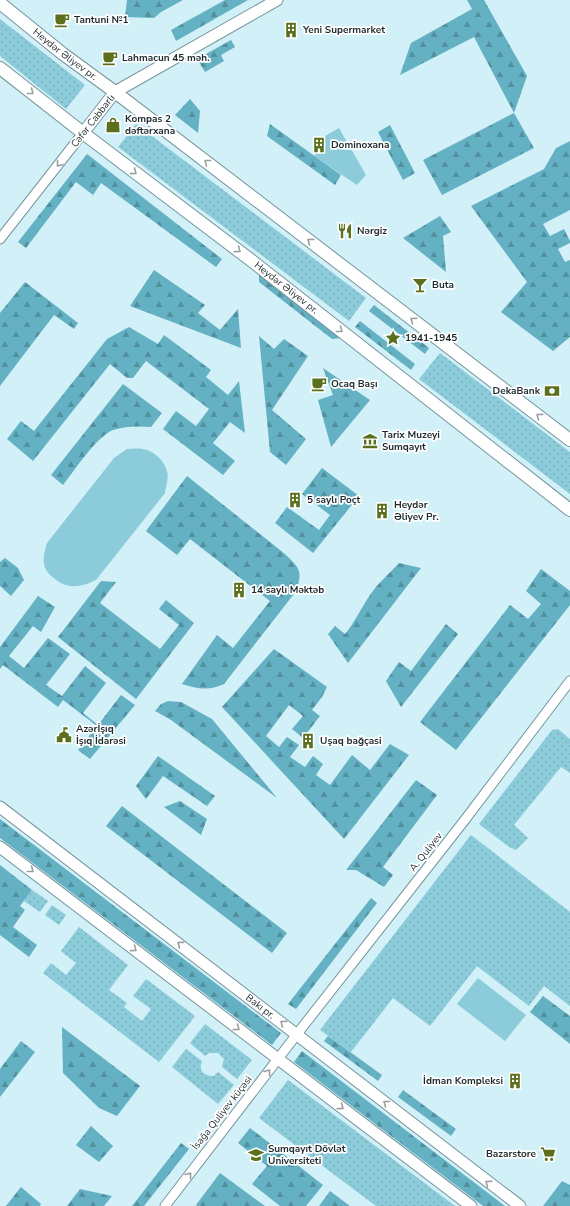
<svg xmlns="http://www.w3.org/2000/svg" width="570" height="1206" font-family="'Nunito Sans',sans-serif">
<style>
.grass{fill:url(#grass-dots)}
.forest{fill:url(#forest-firs)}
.garden{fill:#8bcbda}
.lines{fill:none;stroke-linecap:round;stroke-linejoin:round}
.minor-casing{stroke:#78959c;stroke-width:11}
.tertiary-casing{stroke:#78959c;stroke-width:13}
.secondary-casing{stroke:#78959c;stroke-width:14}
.minor{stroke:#fff;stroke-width:9}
.tertiary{stroke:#fff;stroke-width:11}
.secondary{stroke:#fff;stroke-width:12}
.oneway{stroke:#9aa0a1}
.labels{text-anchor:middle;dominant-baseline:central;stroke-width:3.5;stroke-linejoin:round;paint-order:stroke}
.poi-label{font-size:10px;font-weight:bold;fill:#1f2b2e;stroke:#fff;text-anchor:start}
.street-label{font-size:10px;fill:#1f2b2e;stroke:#fff}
</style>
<defs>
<pattern id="grass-dots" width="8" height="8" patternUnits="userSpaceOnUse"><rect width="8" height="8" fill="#8bcbda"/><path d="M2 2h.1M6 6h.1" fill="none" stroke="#78aebb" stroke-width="1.8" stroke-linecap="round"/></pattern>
<pattern id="forest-firs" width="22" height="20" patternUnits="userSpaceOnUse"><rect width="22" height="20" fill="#64b1c3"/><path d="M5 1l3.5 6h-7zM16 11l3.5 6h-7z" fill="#52909f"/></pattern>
</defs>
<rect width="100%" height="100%" fill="#d1f0f8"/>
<path class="grass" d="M0,19L85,85L66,109L0,56Z
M136,124L366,298L349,321L118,147Z
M440,353L570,452V494L419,379Z
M558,729L570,739V773L561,767L514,825L528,838L516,850L509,847L479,824L552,730Z
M471,835L570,912V1006L544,986L529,1006L477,966L430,1026L393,998L351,1052L320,1030Z
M32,890L48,901L40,912L24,901Z
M52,905L66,915L59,925L45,915Z
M79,927L128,965L109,990L127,1003L124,1007L142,1021L151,1009L133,996L146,979L195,1016L159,1062L43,973L51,963L66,975L76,963L61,951Z
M205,1024L252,1060L237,1079L222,1067L224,1059L218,1053H209L205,1056L190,1043Z
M186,1049L202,1061C198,1071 204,1076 214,1076L218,1072L234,1085L218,1104L172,1067Z
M288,1080L455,1206H376L259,1118Z"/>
<path class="forest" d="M127,0H183L161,12L154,18L125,17Z
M225,0H248L176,41L171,30Z
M467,0H484L527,76L514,113L534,148L442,195L423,160L514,113L474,37L400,75L411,43L472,9Z
M231,40L235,47L221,55L224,61L205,72L197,59Z
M190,99L200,111L198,133L175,115Z
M270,124L341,175L335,185L267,136Z
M390,125L415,173L403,180L378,132Z
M570,141V210L543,224L550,236L564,229L570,241V243L558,249L565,262L570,260V337L553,351L501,312L527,282L471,206L544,169L556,148Z
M87,154L222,259L216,267L101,183L93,195L76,182L26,248L18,242Z
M440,216L451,232L443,236L446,272L403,238Z
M154,270L205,305L198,313L220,330L238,309L241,348L130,306Z
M259,273L342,338L332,339L259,282Z
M25,282L78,323L74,329L54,315L0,386V313Z
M374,305L429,348L425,354L369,311Z
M360,321L415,364L411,370L355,327Z
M129,327L158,344L164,335L211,370L206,377L228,395L239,381L245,433L230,422L213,443L235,461L223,475L163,429L176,411L196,426L209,409L146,361L133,378H127L110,364L33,461L7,439L21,421L34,431L107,339Z
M259,336L274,349L284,339L308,356L272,410L306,439L286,465L270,452Z
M323,368L370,400L331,447L318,400L333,395Z
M123,384L162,413L151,427C138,426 126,426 113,430C96,437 75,470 63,485L51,475Z
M322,468L359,496L313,553L275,523L287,507L319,530L330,515L302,494Z
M187,476L285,554C300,569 302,569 297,590L224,684C209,691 197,689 182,684L217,635L233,648L270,601L190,539L177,555L146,531Z
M5,558L18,568L24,580L11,596L0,586V562Z
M399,563L421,568L348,663L328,634L335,626L345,634C355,622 361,608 370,595C378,583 389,574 399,563Z
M541,569L570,591V605L456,750L420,722L510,605L528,619L541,604L526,591Z
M101,581L116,582L100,603L160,649L179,625L159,609L166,600L194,623L136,699L58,637Z
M38,596L55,607L41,632L33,626L9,656L24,668L48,638L70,654L46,685L62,696L85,666L106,683L83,713L98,725L121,695L135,705L90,759L78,750L97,726L63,700L58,707L3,665L0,669V647Z
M446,624L458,634L401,707L386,681L399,662L411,671Z
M274,649L327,687L322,697L312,710L320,716L303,738L292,729L303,716L289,705L266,736L279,747L287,737L299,745L290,757L305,767L313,756L323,764L316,775L330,785L352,755L370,770L390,744L409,755L344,839L222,707Z
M168,701L181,702L212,719L277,798L171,720L155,711L161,704Z
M158,756L215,796L207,806L163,776L146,799L136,786Z
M416,780L437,795L383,867L393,875L384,887L356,870H346Z
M180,801L207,819L201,835L164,807Z
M122,806L287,933L272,953L106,826Z
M0,819L281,1033L272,1045L0,838Z
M0,865L32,890L20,906L25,910L13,927L37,945L29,957L0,935Z
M371,898L377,903L296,1009L288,1004Z
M543,996L570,1016V1044L530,1012Z
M62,1027L140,1086L117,1116L99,1108L63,1073Z
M328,1036L382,1075L378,1081L324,1041Z
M21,1041L35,1052L0,1097V1069Z
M302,1051L505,1206H483L294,1062Z
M403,1090L456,1129L451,1136L398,1097Z
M91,1126L113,1146L99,1162L76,1145Z
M250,1128L323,1185L306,1206H280L252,1184L267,1166L238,1143Z
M181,1143L189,1149L144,1206H132Z
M220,1173L265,1206H197L196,1205Z
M562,1181L570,1185V1206H543Z
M21,1187L41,1204L40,1206H6Z
M80,1189L112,1196L104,1206H67Z
M330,1191L350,1206H319Z"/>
<path class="garden" d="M339,128L366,175L357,185L314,156L324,143L320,139Z
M127,449C132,449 138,448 143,449C154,451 164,460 167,471C169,478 166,486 165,493L96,580C82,587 68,590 55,579C50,575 45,571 44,564C43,557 45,550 47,543L114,458Z
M478,978L526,1015L505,1041L457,1004Z"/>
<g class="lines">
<g class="minor-casing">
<path id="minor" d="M0,239L83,133
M165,1206L297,1034L464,821L570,681"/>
</g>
<g class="tertiary-casing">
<g id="tertiary">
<path d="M83,133L115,92L277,0"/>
<path id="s1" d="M0,807L520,1206"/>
<path d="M0,847L471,1206"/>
</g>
</g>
<g class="secondary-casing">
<g id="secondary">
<path id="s2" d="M0,3L63,54L115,92L570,440"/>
<path id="s3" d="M0,68L83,133L252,261L570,510"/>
</g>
</g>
<use href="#minor" class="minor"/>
<use href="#tertiary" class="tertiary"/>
<use href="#secondary" class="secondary"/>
</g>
<defs><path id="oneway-chevron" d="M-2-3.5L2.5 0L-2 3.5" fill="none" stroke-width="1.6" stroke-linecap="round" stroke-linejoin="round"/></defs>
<g class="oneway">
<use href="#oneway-chevron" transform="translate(31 92) rotate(38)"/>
<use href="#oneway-chevron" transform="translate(207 162) rotate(-142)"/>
<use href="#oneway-chevron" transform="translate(59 164) rotate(128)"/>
<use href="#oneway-chevron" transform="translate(134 172) rotate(37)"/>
<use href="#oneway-chevron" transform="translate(310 241) rotate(-143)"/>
<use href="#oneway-chevron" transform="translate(238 250) rotate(37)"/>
<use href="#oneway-chevron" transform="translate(413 320) rotate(-143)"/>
<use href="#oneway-chevron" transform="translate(340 330) rotate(38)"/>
<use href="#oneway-chevron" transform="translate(539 416) rotate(-143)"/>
<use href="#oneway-chevron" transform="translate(31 870) rotate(38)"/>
<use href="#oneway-chevron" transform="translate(180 944) rotate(-143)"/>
<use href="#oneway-chevron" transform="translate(134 949) rotate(37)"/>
<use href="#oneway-chevron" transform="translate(283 1023) rotate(-143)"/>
<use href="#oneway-chevron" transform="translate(237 1028) rotate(37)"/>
<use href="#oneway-chevron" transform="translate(268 1072) rotate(-53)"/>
<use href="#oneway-chevron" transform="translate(386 1103) rotate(-142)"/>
<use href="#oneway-chevron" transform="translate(341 1107) rotate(37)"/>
<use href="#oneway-chevron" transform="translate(189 1175) rotate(-52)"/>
<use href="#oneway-chevron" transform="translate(488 1183) rotate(-143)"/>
</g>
<defs>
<g id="cafe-bare" transform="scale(1.2)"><path d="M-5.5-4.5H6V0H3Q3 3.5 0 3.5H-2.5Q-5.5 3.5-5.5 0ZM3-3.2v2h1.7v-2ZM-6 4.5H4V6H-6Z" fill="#5b6f1d" stroke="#fff" stroke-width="2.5" paint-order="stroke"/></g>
<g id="building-bare" transform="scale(1.2)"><path d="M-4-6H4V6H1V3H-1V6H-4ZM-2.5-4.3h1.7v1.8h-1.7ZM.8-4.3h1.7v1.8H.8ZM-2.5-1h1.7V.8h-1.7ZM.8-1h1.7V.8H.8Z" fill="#5b6f1d" stroke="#fff" stroke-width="2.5" paint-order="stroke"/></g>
<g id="shop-bare" transform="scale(1.2)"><path d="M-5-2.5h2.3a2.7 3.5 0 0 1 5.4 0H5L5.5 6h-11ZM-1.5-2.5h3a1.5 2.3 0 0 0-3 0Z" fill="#5b6f1d" stroke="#fff" stroke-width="2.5" paint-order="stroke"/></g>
<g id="restaurant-bare" transform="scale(1.2)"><path d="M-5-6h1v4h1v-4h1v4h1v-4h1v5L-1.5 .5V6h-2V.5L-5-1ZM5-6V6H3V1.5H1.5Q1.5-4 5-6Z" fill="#5b6f1d" stroke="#fff" stroke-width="2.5" paint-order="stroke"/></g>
<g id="bar-bare" transform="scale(1.2)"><path d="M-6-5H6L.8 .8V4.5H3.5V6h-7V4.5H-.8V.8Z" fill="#5b6f1d" stroke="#fff" stroke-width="2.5" paint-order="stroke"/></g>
<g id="sight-bare" transform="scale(1.2)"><path d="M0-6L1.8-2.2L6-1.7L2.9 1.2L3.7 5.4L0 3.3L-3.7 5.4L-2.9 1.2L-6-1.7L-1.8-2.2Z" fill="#5b6f1d" stroke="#fff" stroke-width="2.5" paint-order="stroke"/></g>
<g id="bank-bare" transform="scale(1.2)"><path d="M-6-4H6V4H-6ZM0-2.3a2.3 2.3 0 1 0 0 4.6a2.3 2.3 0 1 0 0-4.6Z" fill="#5b6f1d" stroke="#fff" stroke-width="2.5" paint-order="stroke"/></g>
<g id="museum-bare" transform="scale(1.2)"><path d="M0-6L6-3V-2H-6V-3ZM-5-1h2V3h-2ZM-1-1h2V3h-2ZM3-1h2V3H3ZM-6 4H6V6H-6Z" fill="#5b6f1d" stroke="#fff" stroke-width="2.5" paint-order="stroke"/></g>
<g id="civic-bare" transform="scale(1.2)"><path d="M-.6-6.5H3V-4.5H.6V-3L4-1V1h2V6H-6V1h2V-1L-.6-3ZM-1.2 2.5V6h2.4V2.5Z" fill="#5b6f1d" stroke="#fff" stroke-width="2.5" paint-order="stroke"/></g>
<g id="supermarket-bare" transform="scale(1.2)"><path d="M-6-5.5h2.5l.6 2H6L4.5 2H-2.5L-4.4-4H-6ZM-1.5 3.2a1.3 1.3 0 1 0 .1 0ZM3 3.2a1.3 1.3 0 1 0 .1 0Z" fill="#5b6f1d" stroke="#fff" stroke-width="2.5" paint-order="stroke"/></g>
<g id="university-bare" transform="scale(1.2)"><path d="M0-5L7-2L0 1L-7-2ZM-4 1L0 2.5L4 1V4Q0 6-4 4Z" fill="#5b6f1d" stroke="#fff" stroke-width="2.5" paint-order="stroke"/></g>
</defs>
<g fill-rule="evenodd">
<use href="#cafe-bare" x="62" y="20"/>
<use href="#building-bare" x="291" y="30"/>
<use href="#cafe-bare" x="110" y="58"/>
<use href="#shop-bare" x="113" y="125"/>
<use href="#building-bare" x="319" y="145"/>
<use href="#restaurant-bare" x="345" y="231"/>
<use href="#bar-bare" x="420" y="285"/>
<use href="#sight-bare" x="393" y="338"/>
<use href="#cafe-bare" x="319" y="384"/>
<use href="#bank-bare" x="552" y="391"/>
<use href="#museum-bare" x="370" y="441"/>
<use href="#building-bare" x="295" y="500"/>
<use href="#building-bare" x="382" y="511"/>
<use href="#building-bare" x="239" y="590"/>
<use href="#civic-bare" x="64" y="735"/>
<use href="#building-bare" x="308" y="741"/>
<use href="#building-bare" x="515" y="1081"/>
<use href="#supermarket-bare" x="548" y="1154"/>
<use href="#university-bare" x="256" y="1155"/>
</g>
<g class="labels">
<g class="poi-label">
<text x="74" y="20">Tantuni №1</text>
<text x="303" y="30">Yeni Supermarket</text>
<text x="122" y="58">Lahmacun 45 mәh.</text>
<text x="125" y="119">Kompas 2<tspan x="125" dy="12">dəftərxana</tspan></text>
<text x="331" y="145">Dominoxana</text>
<text x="357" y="231">Nərgiz</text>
<text x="432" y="285">Buta</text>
<text x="405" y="338">1941-1945</text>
<text x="331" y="384">Ocaq Başı</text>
<text x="540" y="391" text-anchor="end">DekaBank</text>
<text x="382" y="435">Tarix Muzeyi<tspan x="382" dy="12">Sumqayıt</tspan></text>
<text x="307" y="500">5 saylı Poçt</text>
<text x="394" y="505">Heydər<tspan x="394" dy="12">Əliyev Pr.</tspan></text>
<text x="251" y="590">14 saylı Məktəb</text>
<text x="76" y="729">Azərİşıq<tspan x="76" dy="12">İşıq İdarəsi</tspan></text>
<text x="320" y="741">Uşaq bağçasi</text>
<text x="503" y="1081" text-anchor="end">İdman Kompleksi</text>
<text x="268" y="1149">Sumqayıt Dövlət<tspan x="268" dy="12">Universiteti</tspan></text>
<text x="536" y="1154" text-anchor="end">Bazarstore</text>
</g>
<g class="street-label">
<text stroke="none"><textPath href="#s2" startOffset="83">Heydər Əliyev pr.</textPath></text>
<text transform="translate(93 121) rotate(-52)">Cəfər Cabbarlı</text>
<text stroke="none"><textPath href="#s3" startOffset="361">Heydər Əliyev pr.</textPath></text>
<text transform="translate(426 852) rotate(-52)">A. Quliyev</text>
<text stroke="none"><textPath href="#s1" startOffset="328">Bakı pr.</textPath></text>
<text transform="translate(222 1113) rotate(-52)">İsağa Quliyev küçəsi</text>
</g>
</g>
</svg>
